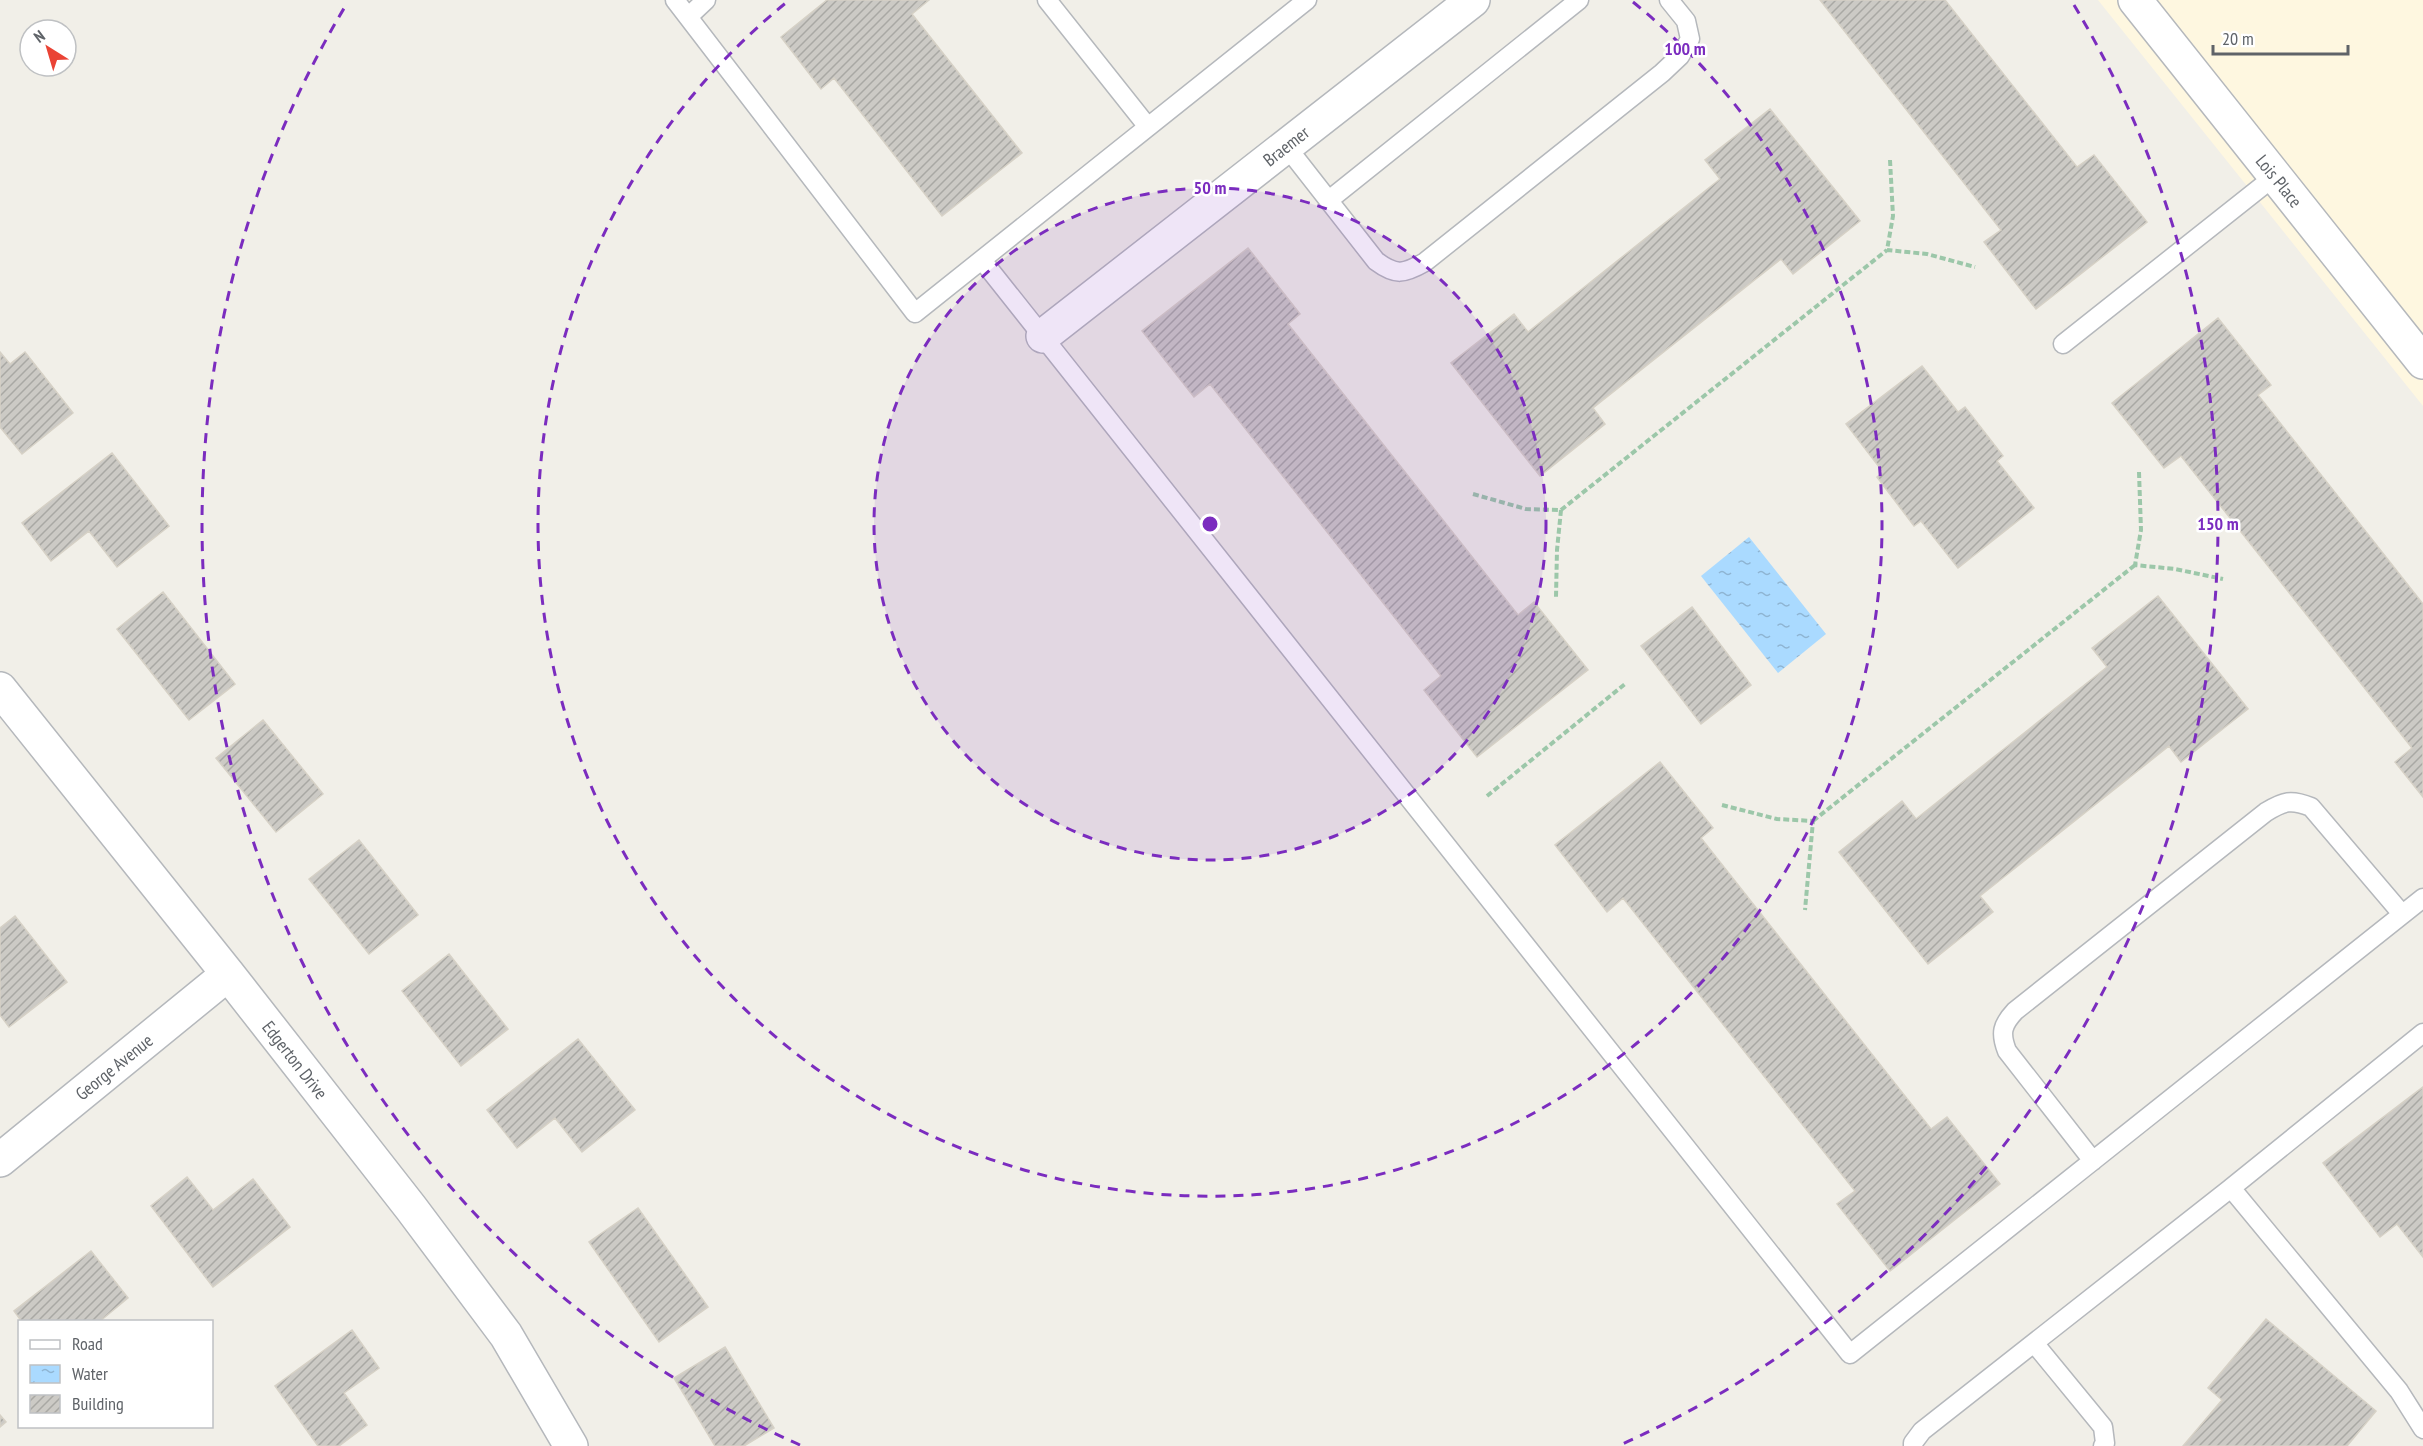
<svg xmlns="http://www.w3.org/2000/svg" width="2423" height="1446" font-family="'PT Sans Narrow',sans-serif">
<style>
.commercial{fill:#fef7e0}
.water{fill:url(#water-ripples)}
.building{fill:url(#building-hatch);stroke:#d6d1c6;stroke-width:1.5}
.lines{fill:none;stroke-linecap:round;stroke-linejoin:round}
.lane-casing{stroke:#b5b8bc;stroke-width:21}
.street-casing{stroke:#b5b8bc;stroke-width:36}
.path{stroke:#9cc7a9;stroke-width:4;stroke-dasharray:6 3;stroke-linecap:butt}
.lane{stroke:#fff;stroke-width:18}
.street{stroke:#fff;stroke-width:33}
.ring{fill:none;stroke:#7b2cbf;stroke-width:3;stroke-dasharray:10 8}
.labels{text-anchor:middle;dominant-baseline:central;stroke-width:5;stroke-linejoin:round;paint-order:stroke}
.street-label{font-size:18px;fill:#5f6368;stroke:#fff}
.centre{fill:#7b2cbf;stroke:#fff;stroke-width:3}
.ring-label{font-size:18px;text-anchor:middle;font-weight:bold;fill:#7b2cbf;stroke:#fff;stroke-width:5;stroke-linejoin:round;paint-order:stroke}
</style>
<defs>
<pattern id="water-ripples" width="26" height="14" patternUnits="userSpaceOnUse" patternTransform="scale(1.5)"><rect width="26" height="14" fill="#aadaff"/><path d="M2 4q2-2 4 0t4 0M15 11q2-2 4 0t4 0" fill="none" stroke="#8eb4d2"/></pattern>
<pattern id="building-hatch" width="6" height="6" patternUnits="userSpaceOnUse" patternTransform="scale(1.5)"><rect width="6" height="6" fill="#cccac5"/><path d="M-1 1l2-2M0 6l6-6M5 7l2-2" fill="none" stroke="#a9a8a4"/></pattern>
</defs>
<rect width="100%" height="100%" fill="#f1efe8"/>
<path class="commercial" d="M2098,0H2423V406Z"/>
<path class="water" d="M1749,537L1826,634L1778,673L1701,576Z"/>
<path class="building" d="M827,0H929L912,14L1022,153L942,216L834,78L821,89L781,37Z
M1820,0H1945L2077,167L2094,155L2147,222L2036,309L1984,242L2001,230Z
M1770,109L1860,221L1793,274L1781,259L1593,408L1605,424L1540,476L1451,363L1514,314L1528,332L1720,179L1705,160Z
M1248,248L1300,314L1288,324L1518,615L1534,602L1588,670L1477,757L1424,690L1441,676L1210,384L1194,397L1142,331Z
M2218,318L2271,385L2258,395L2423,604V797L2395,762L2412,748L2181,456L2164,468L2112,403Z
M0,352L10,364L25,352L73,413L22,454L0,427Z
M1922,366L1958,412L1965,407L2003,456L1997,461L2034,508L1958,568L1921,521L1914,526L1877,477L1883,472L1846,424Z
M112,453L169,526L117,567L89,531L51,561L22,523Z
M163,592L235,684L189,720L117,629Z
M2158,596L2248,709L2181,762L2169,746L1980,896L1993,912L1928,964L1839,852L1902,801L1916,819L2107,667L2092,648Z
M1692,607L1751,685L1701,724L1641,646Z
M263,720L323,794L276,832L216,758Z
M1660,762L1713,828L1701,838L1931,1129L1947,1117L2000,1184L1890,1271L1837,1204L1855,1191L1623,898L1607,912L1555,845Z
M359,840L418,915L369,954L309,879Z
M15,916L67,982L9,1027L0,1015V928Z
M449,954L508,1029L461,1066L402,991Z
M578,1039L635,1110L582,1152L555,1118L517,1148L487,1110Z
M2423,1087V1257L2397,1224L2380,1237L2323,1163Z
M187,1177L213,1210L253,1179L290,1227L213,1287L151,1206Z
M638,1208L708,1307L659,1342L589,1242Z
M91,1251L128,1298L99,1322H22L14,1311Z
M2266,1319L2376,1411L2347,1446H2183L2222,1400L2208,1388Z
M352,1330L379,1368L344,1393L367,1425L339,1446H318L275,1386Z
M725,1347L774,1428L744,1446H715L674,1378Z
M0,1415L6,1422L0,1427Z"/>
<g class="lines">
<g class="lane-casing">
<path id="lane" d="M675,0L915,313L1307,0
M1047,0L1148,127
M688,17L706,0
M1286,146L1376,261C1396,276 1404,274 1425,262L1662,73L1680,56L1690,39L1686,21L1669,0
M1329,200L1579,0
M982,260L1850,1354L2423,898
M2063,344L2275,176
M2423,1033L2231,1188L2399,1391L2423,1429
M2093,1161L2007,1051C2000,1033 2002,1025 2015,1011L2266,812C2284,801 2291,799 2311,807L2402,914
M2034,1343L2103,1427L2105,1443L2103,1446
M1913,1446V1443L1922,1431L2231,1188"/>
</g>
<g class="street-casing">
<path id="street" d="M2135,0L2423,362
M1043,336L1473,0
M0,689L228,974L411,1208L506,1335L571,1446
M0,1160L228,974"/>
</g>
<path class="path" d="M1890,160L1893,216L1887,250L1927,254L1975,267
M2139,472L2141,530L2135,565L2175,569L2223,579
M1473,494L1526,509L1561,510L1557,550L1556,597
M1561,510L1887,250
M1487,796L1625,684
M1722,805L1777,819L1813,821L1805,910
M1813,821L2135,565"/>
<use href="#lane" class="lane"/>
<use href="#street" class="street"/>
</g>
<circle cx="1210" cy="524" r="336" fill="#7b2cbf" fill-opacity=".12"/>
<g class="ring">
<circle cx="1210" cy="524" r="336"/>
<path d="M1633 2A672 672 0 1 1 787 2"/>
<path d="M800 1445A1008 1008 0 0 1 346 5M2074 5A1008 1008 0 0 1 1620 1445"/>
</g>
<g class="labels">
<g class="street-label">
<text transform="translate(1286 146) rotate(-38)">Braemer</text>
<text transform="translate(2279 181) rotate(51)">Lois Place</text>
<text transform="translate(295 1060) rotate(52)">Edgerton Drive</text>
<text transform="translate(114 1067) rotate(-39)">George Avenue</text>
</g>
</g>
<circle cx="1210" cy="524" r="9" class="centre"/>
<g class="ring-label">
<text x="1685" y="55">100 m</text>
<text x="1210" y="194">50 m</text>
<text x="2218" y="530">150 m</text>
</g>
<rect x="18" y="1320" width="195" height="108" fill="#ffffff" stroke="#bfc1c3" stroke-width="1.5"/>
<rect x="30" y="1340" width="30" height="9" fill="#ffffff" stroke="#bfc1c3" stroke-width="1.5"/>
<text x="72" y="1350" font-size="18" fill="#5f6368">Road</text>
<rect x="30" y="1365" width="30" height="18" fill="url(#water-ripples)" stroke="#bfc1c3" stroke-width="1.5"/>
<text x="72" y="1380" font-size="18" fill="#5f6368">Water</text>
<rect x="30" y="1395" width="30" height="18" fill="url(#building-hatch)" stroke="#bfc1c3" stroke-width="1.5"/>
<text x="72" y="1410" font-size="18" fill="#5f6368">Building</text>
<g transform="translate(48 48) rotate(323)"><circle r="28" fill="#ffffff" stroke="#bfc1c3" stroke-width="1.5"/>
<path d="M0-4.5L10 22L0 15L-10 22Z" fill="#ea4335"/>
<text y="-9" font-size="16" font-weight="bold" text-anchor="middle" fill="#5f6368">N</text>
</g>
<path d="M2213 45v9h135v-9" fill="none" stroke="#5f6368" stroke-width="3"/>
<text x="2222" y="45" font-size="18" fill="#5f6368" stroke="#ffffff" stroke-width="4.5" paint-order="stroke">20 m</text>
</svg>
